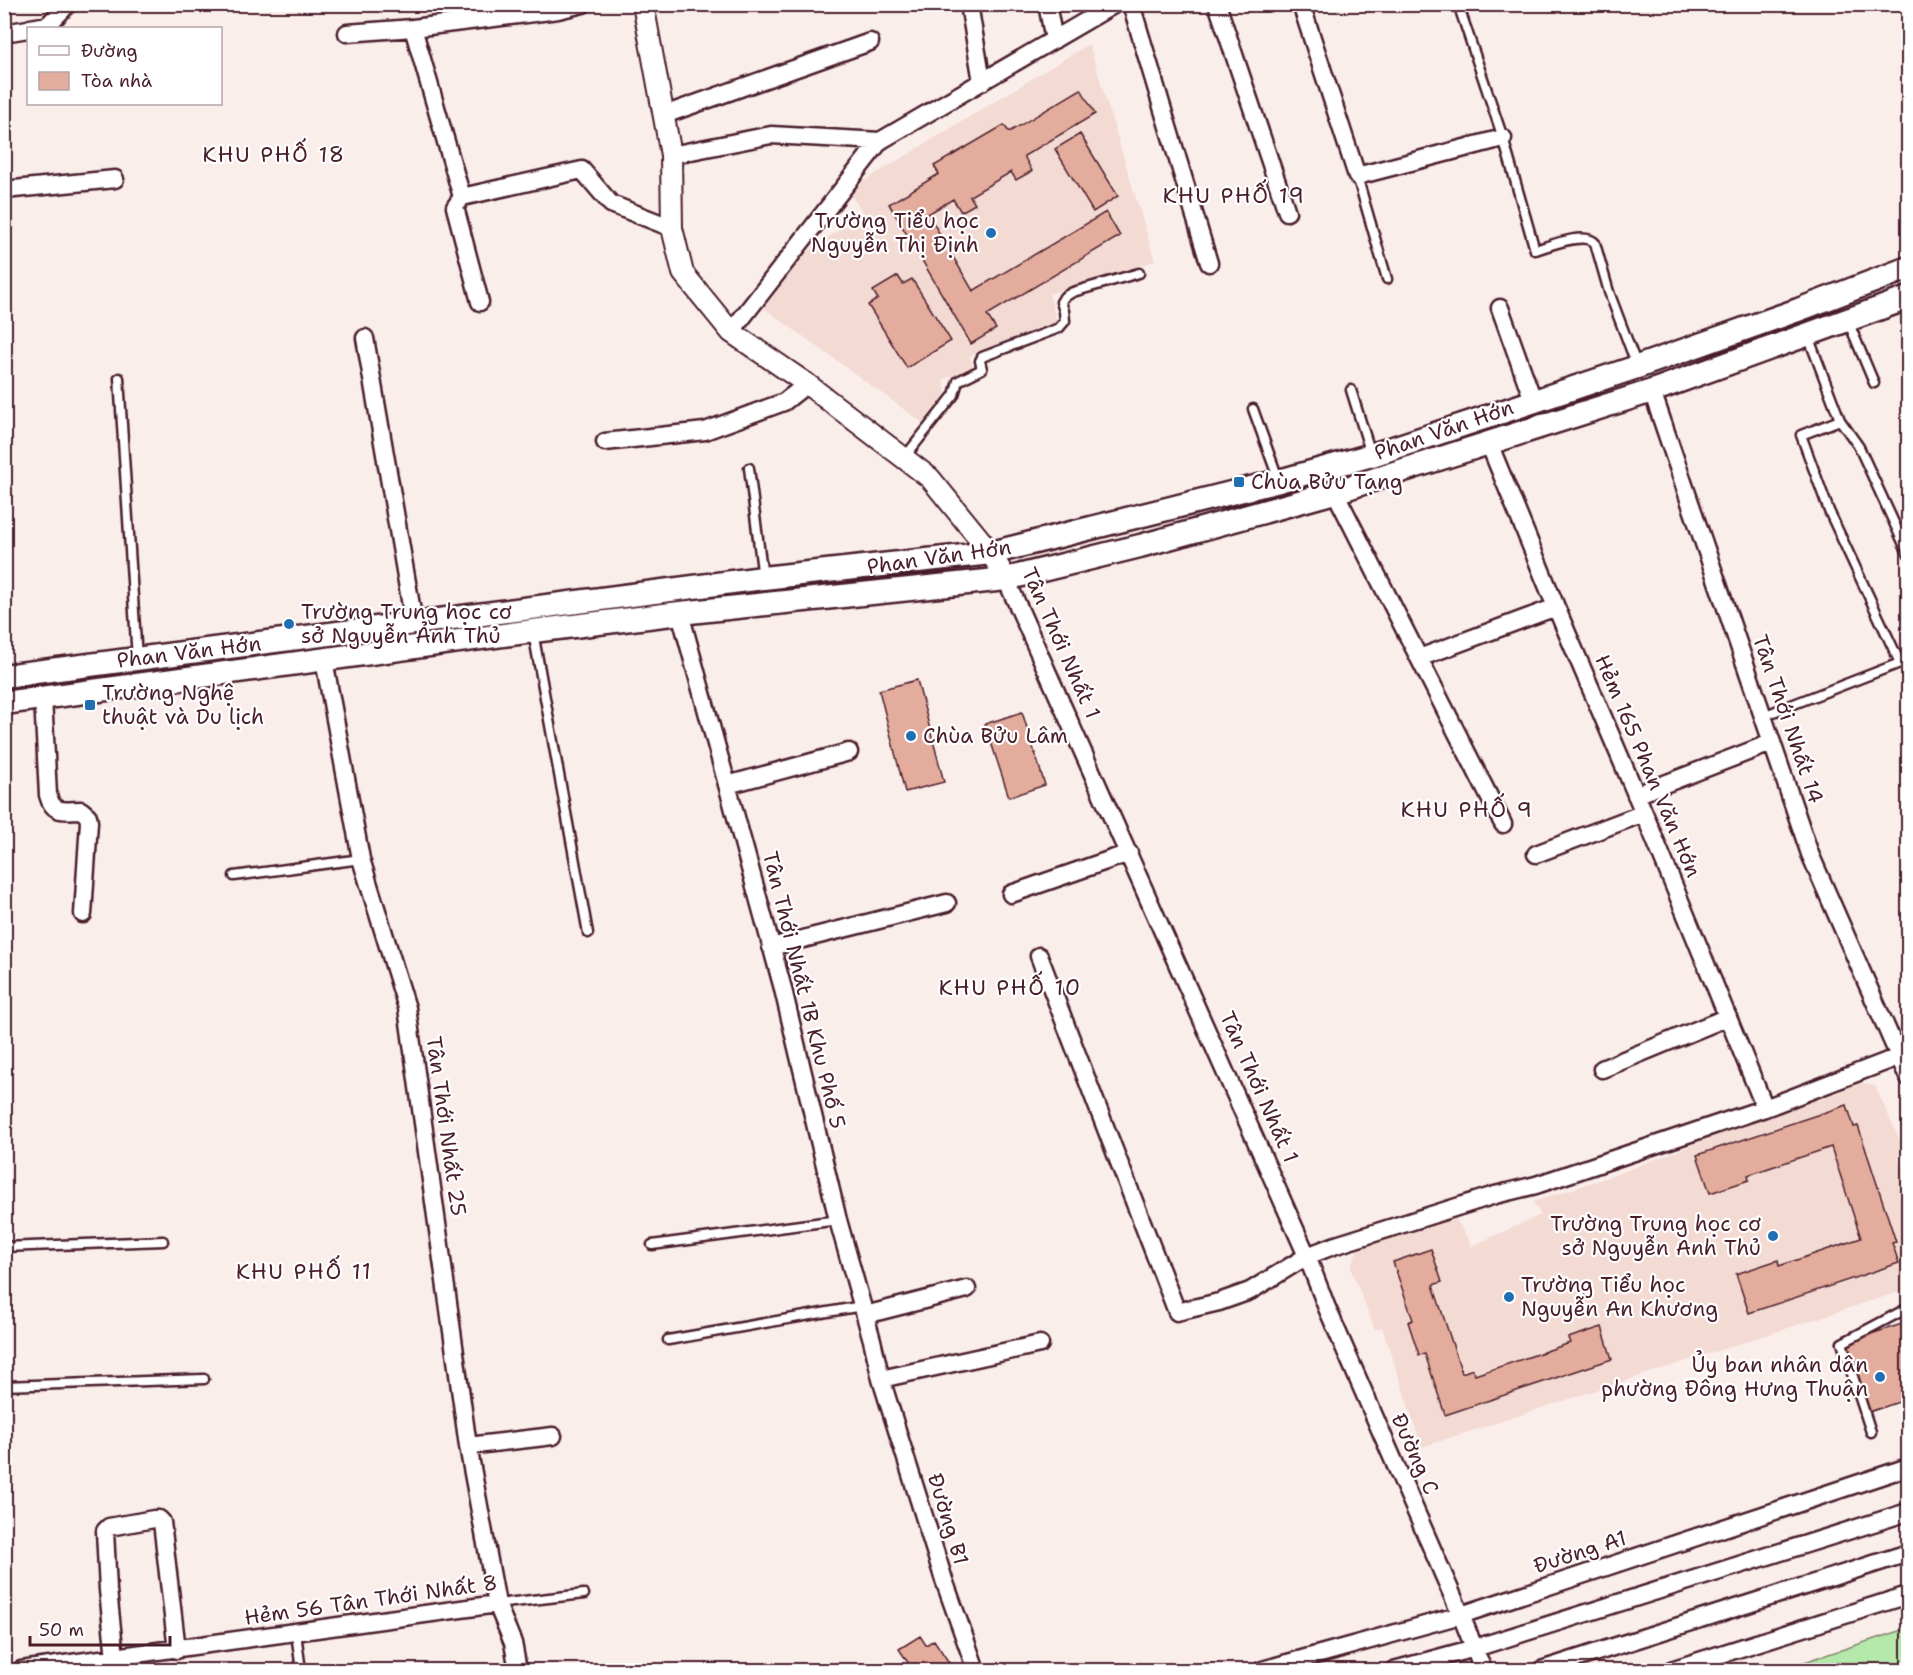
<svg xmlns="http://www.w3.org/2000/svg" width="1913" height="1675" font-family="'Shantell Sans',sans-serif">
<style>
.built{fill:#f3dad3}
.green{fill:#b5e9ab;stroke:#80846b;stroke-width:1.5}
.building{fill:#e4ac9c;stroke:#4a1f2b;stroke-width:1.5}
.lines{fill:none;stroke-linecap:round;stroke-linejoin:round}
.service-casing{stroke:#4a1f2b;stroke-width:13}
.minor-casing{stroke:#4a1f2b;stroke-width:21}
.tertiary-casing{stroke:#4a1f2b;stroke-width:24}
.secondary-casing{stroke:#4a1f2b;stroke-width:27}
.service{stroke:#fff;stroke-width:8}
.minor{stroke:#fff;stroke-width:16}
.tertiary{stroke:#fff;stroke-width:20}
.secondary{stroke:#fff;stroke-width:22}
.poi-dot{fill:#1f6fb2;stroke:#fff;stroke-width:2}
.labels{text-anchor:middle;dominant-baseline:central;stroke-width:4.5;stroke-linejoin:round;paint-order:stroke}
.poi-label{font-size:21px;fill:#4a1f2b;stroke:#fff;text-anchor:start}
.street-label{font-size:21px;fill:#4a1f2b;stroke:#fff}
.neighbourhood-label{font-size:22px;letter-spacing:1.5px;fill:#4a1f2b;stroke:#fff}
</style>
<rect width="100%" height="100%" fill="#faeeeb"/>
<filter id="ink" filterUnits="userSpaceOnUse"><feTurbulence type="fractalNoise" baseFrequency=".0167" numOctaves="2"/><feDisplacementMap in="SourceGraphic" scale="12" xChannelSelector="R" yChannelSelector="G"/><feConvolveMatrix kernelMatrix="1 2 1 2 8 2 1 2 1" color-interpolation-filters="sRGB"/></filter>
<g filter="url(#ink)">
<path class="built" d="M1089,44L1155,261L1049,294L1057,322L969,356L973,367L943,380L946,394L923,423L764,308L806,253L863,213L850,193L856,186Z
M1856,1082L1875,1086L1901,1143L1898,1158L1908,1183V1289L1422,1447L1382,1327L1375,1330L1350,1267L1359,1247L1454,1216L1472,1246L1541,1215L1533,1202L1617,1174Z"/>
<path class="green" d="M1908,1628V1670H1780Z"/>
<path class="building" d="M1081,89L1095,114L1024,156L1032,171L1016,180L1011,172L970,196L975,204L961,212L953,199L928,214L973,291L1106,212L1120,236L987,315L996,329L971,344L889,204L939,174L934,166L1004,125L1009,132Z
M1080,134L1118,196L1093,212L1055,149Z
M898,276L903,284L912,279L951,341L907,368L868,305L878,299L873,291Z
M917,680L944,782L905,792L879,690Z
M1022,712L1045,785L1009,797L985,724Z
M1847,1105L1854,1127L1858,1126L1896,1242L1892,1243L1899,1263L1749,1313L1736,1274L1778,1260L1779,1266L1861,1238L1831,1147L1748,1175L1749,1180L1710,1193L1697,1155Z
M1431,1249L1442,1282L1433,1285L1462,1373L1473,1369L1475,1375L1570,1343L1568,1338L1602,1327L1612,1359L1445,1415L1425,1354L1419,1355L1408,1322L1413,1320L1393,1262Z
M1908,1322V1399L1863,1414L1846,1342Z
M920,1636L926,1645L934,1640L950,1664L942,1669L943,1670H913L899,1649Z"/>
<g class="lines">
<g class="service-casing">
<path id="service" d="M1458,4L1503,138L1535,250C1549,246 1585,231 1595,243L1609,292L1637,366
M1357,176L1387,279
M1848,321L1874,383
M1808,336L1840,420L1859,447L1908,553
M119,378L137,659
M1351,390L1371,454
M1253,409L1279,481
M904,458L954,395L958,381L982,369L980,361L982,357L1059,328L1065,321L1064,311L1061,302L1064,297L1073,292L1139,273
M749,468L763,578
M533,632L588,933
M1763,716L1900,663L1829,511L1801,435L1840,420
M234,876L361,859
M652,1245L838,1220
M4,1247L163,1241
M668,1340L862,1306
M4,1386L204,1379
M1871,1432L1842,1343L1908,1308
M497,1604L584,1594
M296,1633L301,1670"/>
</g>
<g class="minor-casing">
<path id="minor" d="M969,4L982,82
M1047,4L1054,40
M1131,4L1209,263
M1217,4L1287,212
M1301,4L1357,176L1503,138
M30,28L48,25L68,4
M4,33L28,29
M347,33L413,28
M664,115L870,42
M671,155L771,135L880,141
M4,190L115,179
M462,197L582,170L611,204L672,228
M480,302L455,207L462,197L413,28L558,10L583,4
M1500,308L1533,400
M731,332L880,141L1115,4
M365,338L414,623
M1652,391L1810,854L1908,1077
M1488,441L1556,607L1644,813L1765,1108
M605,442L705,431L784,402L807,384
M1335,492L1503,824
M1006,579L1307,1256L1327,1308L1461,1615L1483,1670
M680,613L782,985L838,1220L872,1340L881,1379L944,1580L976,1670
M1419,658L1556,607
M324,660L361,859L407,1008L468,1446L497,1604L513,1643L518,1670
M43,698L48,795C53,815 65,810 81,810L88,816L89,822L83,914
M727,785L849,752
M1636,795L1771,743
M1536,854L1644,813
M1011,894L1129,853
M771,947L947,903
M1039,956L1177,1312L1219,1302L1250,1291L1307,1256L1333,1246L1495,1195L1536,1185L1765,1108L1898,1057
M1602,1069L1728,1017
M865,1315L967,1289
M881,1379L1040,1344
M468,1446L553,1436
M115,1658L108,1590L105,1531L109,1527L154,1519H159L162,1522L177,1650
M21,1670L497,1604
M1262,1670L1461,1615L1908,1467
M1394,1670L1475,1648L1908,1512
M1541,1670L1908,1553
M1671,1670L1908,1595"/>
</g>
<g class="tertiary-casing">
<path id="tertiary" d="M643,4L671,155L672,228L683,273L731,332L807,384L930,478L991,553L1006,579"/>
</g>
<g class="secondary-casing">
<path id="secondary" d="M4,676L763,578L991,553L1279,481L1372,455L1637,367L1798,310L1908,268
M4,703L533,631L680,613L1006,579L1140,546L1335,492L1652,391L1908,298"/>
</g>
<use href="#service" class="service"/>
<use href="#minor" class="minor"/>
<use href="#tertiary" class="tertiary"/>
<use href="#secondary" class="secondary"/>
</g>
</g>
<g class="poi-dot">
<circle cx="991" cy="233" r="6"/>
<rect x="1233" y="476" width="12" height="12" rx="3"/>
<circle cx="289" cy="624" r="6"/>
<rect x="84" y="699" width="12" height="12" rx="3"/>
<circle cx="911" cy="736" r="6"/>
<circle cx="1773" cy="1236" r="6"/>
<circle cx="1509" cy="1297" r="6"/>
<circle cx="1880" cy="1377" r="6"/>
</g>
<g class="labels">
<g class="poi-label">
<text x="979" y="221" text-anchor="end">Trường Tiểu học<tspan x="979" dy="24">Nguyễn Thị Định</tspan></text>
<text x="1251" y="482">Chùa Bửu Tạng</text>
<text x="301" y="612">Trường Trung học cơ<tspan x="301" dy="24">sở Nguyễn Ảnh Thủ</tspan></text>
<text x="102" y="693">Trường Nghệ<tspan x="102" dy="24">thuật và Du lịch</tspan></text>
<text x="923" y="736">Chùa Bửu Lâm</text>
<text x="1761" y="1224" text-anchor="end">Trường Trung học cơ<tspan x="1761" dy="24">sở Nguyễn Anh Thủ</tspan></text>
<text x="1521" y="1285">Trường Tiểu học<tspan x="1521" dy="24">Nguyễn An Khương</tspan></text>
<text x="1868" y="1365" text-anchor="end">Ủy ban nhân dân<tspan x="1868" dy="24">phường Đông Hưng Thuận</tspan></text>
</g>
<g class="street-label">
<text transform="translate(1444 430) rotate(-19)">Phan Văn Hớn</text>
<text transform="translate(939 557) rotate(-8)">Phan Văn Hớn</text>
<text transform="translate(1061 643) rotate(66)">Tân Thới Nhất 1</text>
<text transform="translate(189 652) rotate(-7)">Phan Văn Hớn</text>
<text transform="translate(1788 719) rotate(71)">Tân Thới Nhất 14</text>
<text transform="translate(1648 766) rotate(67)">Hẻm 165 Phan Văn Hớn</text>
<text transform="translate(804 990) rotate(76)">Tân Thới Nhất 1B Khu Phố 5</text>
<text transform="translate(1259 1087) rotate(66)">Tân Thới Nhất 1</text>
<text transform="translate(446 1126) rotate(82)">Tân Thới Nhất 25</text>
<text transform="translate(1415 1454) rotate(66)">Đường C</text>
<text transform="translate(948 1519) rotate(73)">Đường B1</text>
<text transform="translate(1580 1552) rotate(-18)">Đường A1</text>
<text transform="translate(371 1600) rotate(-8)">Hẻm 56 Tân Thới Nhất 8</text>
</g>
<g class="neighbourhood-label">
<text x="274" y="154">KHU PHỐ 18</text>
<text x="1234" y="195">KHU PHỐ 19</text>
<text x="1467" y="809">KHU PHỐ 9</text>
<text x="1010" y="987">KHU PHỐ 10</text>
<text x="304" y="1271">KHU PHỐ 11</text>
</g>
</g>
<rect width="1913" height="1675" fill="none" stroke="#fff" stroke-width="24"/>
<rect x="12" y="12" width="1889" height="1651" fill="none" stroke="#4a1f2b" stroke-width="2" filter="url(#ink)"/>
<rect x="27" y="27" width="195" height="78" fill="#ffffff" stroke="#b7a5aa" stroke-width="1.5"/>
<rect x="39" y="46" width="30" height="9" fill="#ffffff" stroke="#b7a5aa" stroke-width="1.5"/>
<text x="81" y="57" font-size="18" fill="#4a1f2b">Đường</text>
<rect x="39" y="72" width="30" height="18" fill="#e4ac9c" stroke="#b7a5aa" stroke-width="1.5"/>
<text x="81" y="87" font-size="18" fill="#4a1f2b">Tòa nhà</text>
<path d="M30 1636v9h140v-9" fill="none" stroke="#4a1f2b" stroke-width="3"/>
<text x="39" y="1636" font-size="18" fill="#4a1f2b" stroke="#ffffff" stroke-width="4.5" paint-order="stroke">50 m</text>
</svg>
